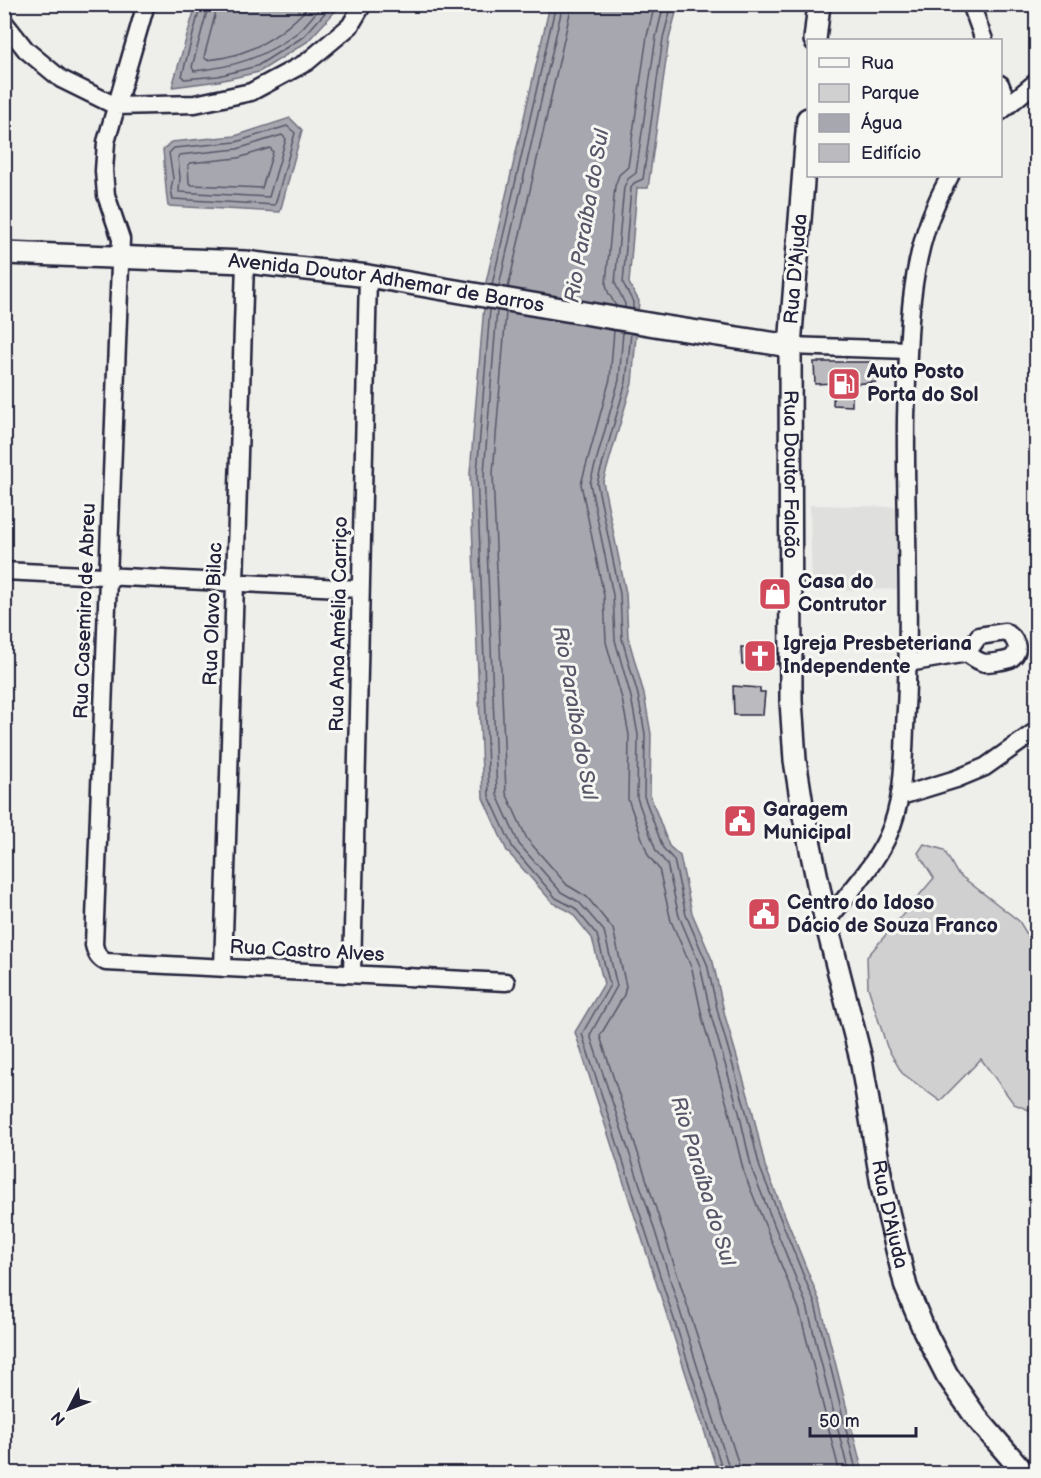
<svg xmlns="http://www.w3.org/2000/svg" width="1041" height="1478" font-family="'Balsamiq Sans',sans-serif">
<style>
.built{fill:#dfdfde}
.green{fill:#d0d0d1;stroke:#797986;stroke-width:1.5}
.water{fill:#a7a7af;stroke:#727281;stroke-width:1.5}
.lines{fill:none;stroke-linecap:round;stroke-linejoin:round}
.shore{stroke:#575769;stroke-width:1.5}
.building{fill:#bbbbbf;stroke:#22223b;stroke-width:1.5}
.minor-casing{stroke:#22223b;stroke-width:21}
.major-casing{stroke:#22223b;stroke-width:26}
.minor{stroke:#f6f6f2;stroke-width:16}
.major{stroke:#f6f6f2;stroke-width:21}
.labels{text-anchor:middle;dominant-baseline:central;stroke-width:6;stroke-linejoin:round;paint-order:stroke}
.street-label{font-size:20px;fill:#22223b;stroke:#f6f6f2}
.poi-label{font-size:20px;font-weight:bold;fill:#22223b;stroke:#f6f6f2;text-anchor:start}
.water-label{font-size:21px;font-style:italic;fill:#575769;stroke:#f6f6f2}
</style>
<rect width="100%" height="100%" fill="#eeeeeb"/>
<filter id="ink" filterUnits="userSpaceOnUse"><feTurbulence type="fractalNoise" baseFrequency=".0167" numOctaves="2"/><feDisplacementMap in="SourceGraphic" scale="12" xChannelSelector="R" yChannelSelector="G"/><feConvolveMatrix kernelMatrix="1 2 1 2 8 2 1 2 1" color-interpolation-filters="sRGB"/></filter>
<g filter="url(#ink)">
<path class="built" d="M810,505L900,507L899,589L812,591Z"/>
<path class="green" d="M924,844L944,850L957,873L1019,921L1036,949V1113L1014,1104L981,1059L940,1101L902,1073L887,1047L868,987L867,957L934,878L918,853Z"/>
<path class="water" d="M196,5V4L341,5L307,42L259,72L219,81L172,87Z
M550,5H678L669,39L648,188H637L629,283L639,301L632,383L603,482L626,593L628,637L644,694L651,734L650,795L669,846L680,856L692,913L713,962L725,1016L752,1109L765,1166L820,1302L863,1473H718L575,1032L604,984L592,938L571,912L553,903L507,851L483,798L470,473L486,282Z
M290,118L302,130L280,212L168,206C165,187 165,169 163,150L171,142L235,136Z"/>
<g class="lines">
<path class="shore" d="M201,4L182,76L184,79L218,76L257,66L303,37L333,4
M209,4L192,67L194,71C234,67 266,57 298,32C307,24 315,13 323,4
M218,4L204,57L207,60C248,57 283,35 311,4
M287,126L295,133L275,205L173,199L171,190L173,178L169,153L174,148L236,142Z
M282,135L286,139L269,197L179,192L180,177L178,158L179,155L237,149Z
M270,148L273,152L262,188L192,185L189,183L188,165L190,163L238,158Z
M492,285L556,4
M499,286L563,4
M508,288L572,4
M616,306L608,292L606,284L615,186L619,175L628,167L647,36L655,4
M625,308V304L615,283L624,187L628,179L636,173L656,37L664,4
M490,309L477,473L489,796L513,848L556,898L575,908L597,935L610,985L582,1034L724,1474
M633,309V302L623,283L631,188L634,183L643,179L663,38L672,4
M497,310L484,473L497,795L519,844L561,892L579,902L604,931L617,986L590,1035L648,1209L731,1474
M506,312L493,473L506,793L527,839L567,885L587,897L613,929L626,986L624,995L600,1036L739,1465L740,1474
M614,330L610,379L581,484L604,596L606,642L622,699L629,735L628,799L648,855L659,869L671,921L692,969L703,1021L730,1115L744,1173L799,1309L840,1474
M623,332L619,380L590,483L613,595L615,640L631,697L638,735L637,798L656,851L667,864L679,916L700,966L712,1019L739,1112L752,1170L807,1306L849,1474
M631,333L626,382L597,483L620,594L622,639L638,695L645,734L644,796L663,848L674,860L686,915L707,964L719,1017L746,1111L760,1168L815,1304L857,1474"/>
</g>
<path class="building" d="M814,362H876L877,382L852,384V406L833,405L834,383L815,384Z
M741,647L777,648L778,664H742Z
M733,686L760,688V692H765L763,715H734Z"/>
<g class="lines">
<g class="minor-casing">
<path id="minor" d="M146,4L106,142L104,171L106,195L121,239L94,945C96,953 98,958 106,962L506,982
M971,4L984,40
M4,22L26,50L61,79L116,106L195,104L251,92L307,62L350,26L363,4
M1000,84L1008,104
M1000,112L1036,82
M790,346L908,350
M4,571L360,589
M1005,632C1015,636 1023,652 1010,659C1004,661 991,663 985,663C979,662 972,657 967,653L979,636Z
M908,663L967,653
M901,796L956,779L985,767L1036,731
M826,922C847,895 872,869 887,838C906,798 903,752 906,709C911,612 905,515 906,418C908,349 907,268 936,204C940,194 945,185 950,176
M223,968L245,262
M352,973L368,276"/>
</g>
<g class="major-casing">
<g id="major">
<path d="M815,40L819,4"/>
<path id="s1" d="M808,119L790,346L791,701L795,760L803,811L826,922L861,1059L883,1191L906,1287L924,1330L947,1375L976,1417L1025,1474"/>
<path id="s2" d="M4,253L245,262L368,276L666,327L790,346"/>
</g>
</g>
<use href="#minor" class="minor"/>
<use href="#major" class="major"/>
</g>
</g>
<defs>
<g id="fuel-square" transform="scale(1.725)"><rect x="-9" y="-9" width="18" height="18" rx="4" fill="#d1495b" stroke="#f6f6f2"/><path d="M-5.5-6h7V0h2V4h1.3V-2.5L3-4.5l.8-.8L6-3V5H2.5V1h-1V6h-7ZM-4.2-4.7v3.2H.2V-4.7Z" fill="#fff"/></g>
<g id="shop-square" transform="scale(1.725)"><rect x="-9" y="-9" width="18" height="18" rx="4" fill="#d1495b" stroke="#f6f6f2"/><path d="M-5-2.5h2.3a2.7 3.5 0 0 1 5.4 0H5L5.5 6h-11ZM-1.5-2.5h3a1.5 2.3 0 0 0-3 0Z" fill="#fff"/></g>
<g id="church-square" transform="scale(1.725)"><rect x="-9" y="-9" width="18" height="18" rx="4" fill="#d1495b" stroke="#f6f6f2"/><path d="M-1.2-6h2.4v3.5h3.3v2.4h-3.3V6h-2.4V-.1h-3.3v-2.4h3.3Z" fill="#fff"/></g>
<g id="civic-square" transform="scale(1.725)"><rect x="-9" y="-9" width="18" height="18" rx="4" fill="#d1495b" stroke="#f6f6f2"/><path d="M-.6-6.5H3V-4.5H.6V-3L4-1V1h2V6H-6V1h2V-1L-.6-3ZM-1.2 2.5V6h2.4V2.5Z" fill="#fff"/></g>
</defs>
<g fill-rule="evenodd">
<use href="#fuel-square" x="844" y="384"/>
<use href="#shop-square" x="775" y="594"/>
<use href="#church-square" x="760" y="656"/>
<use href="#civic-square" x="740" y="821"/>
<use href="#civic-square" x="764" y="914"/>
</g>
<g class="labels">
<g class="street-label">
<text transform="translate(796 269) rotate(-85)">Rua D'Ajuda</text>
<text stroke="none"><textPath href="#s2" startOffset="384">Avenida Doutor Adhemar de Barros</textPath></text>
<text stroke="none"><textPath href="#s1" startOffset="356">Rua Doutor Falcão</textPath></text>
<text transform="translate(85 611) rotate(-88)">Rua Casemiro de Abreu</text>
<text transform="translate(213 614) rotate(-88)">Rua Olavo Bilac</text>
<text transform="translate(339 624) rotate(-89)">Rua Ana Amélia Carriço</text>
<text transform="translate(307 951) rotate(3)">Rua Castro Alves</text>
<text stroke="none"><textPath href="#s1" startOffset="1106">Rua D'Ajuda</textPath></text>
</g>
<g class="poi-label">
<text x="867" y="372">Auto Posto<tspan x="867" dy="23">Porta do Sol</tspan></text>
<text x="798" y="582">Casa do<tspan x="798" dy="23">Contrutor</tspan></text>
<text x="783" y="644">Igreja Presbeteriana<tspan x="783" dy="23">Independente</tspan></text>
<text x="763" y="810">Garagem<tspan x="763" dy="23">Municipal</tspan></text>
<text x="787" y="903">Centro do Idoso<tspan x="787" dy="23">Dácio de Souza Franco</tspan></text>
</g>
<g class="water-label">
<text transform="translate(587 216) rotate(-80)">Rio Paraíba do Sul</text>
<text transform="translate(575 713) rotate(80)">Rio Paraíba do Sul</text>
<text transform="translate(703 1181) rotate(73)">Rio Paraíba do Sul</text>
</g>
</g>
<rect width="1041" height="1478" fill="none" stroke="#f6f6f2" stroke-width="24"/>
<rect x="12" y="12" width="1017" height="1454" fill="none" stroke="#22223b" stroke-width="2" filter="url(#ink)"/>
<rect x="807" y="39" width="195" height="138" fill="#f6f6f2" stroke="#a1a1a9" stroke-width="1.5"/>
<rect x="819" y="58" width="30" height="9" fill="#f6f6f2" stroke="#a1a1a9" stroke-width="1.5"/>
<text x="861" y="69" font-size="18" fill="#22223b">Rua</text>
<rect x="819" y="84" width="30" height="18" fill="#d0d0d1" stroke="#a1a1a9" stroke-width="1.5"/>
<text x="861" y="99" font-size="18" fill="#22223b">Parque</text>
<rect x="819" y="114" width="30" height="18" fill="#a7a7af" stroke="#a1a1a9" stroke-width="1.5"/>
<text x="861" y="129" font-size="18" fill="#22223b">Água</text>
<rect x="819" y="144" width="30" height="18" fill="#bbbbbf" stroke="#a1a1a9" stroke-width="1.5"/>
<text x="861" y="159" font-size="18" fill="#22223b">Edifício</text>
<g transform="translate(69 1409) rotate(228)" stroke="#f6f6f2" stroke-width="4.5" paint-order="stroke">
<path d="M0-4.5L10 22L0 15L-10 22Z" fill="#22223b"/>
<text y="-9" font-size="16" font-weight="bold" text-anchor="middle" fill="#22223b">N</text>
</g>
<path d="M810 1427v9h106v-9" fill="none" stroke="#22223b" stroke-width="3"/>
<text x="819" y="1427" font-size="18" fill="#22223b" stroke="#f6f6f2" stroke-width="4.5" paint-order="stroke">50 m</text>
</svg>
